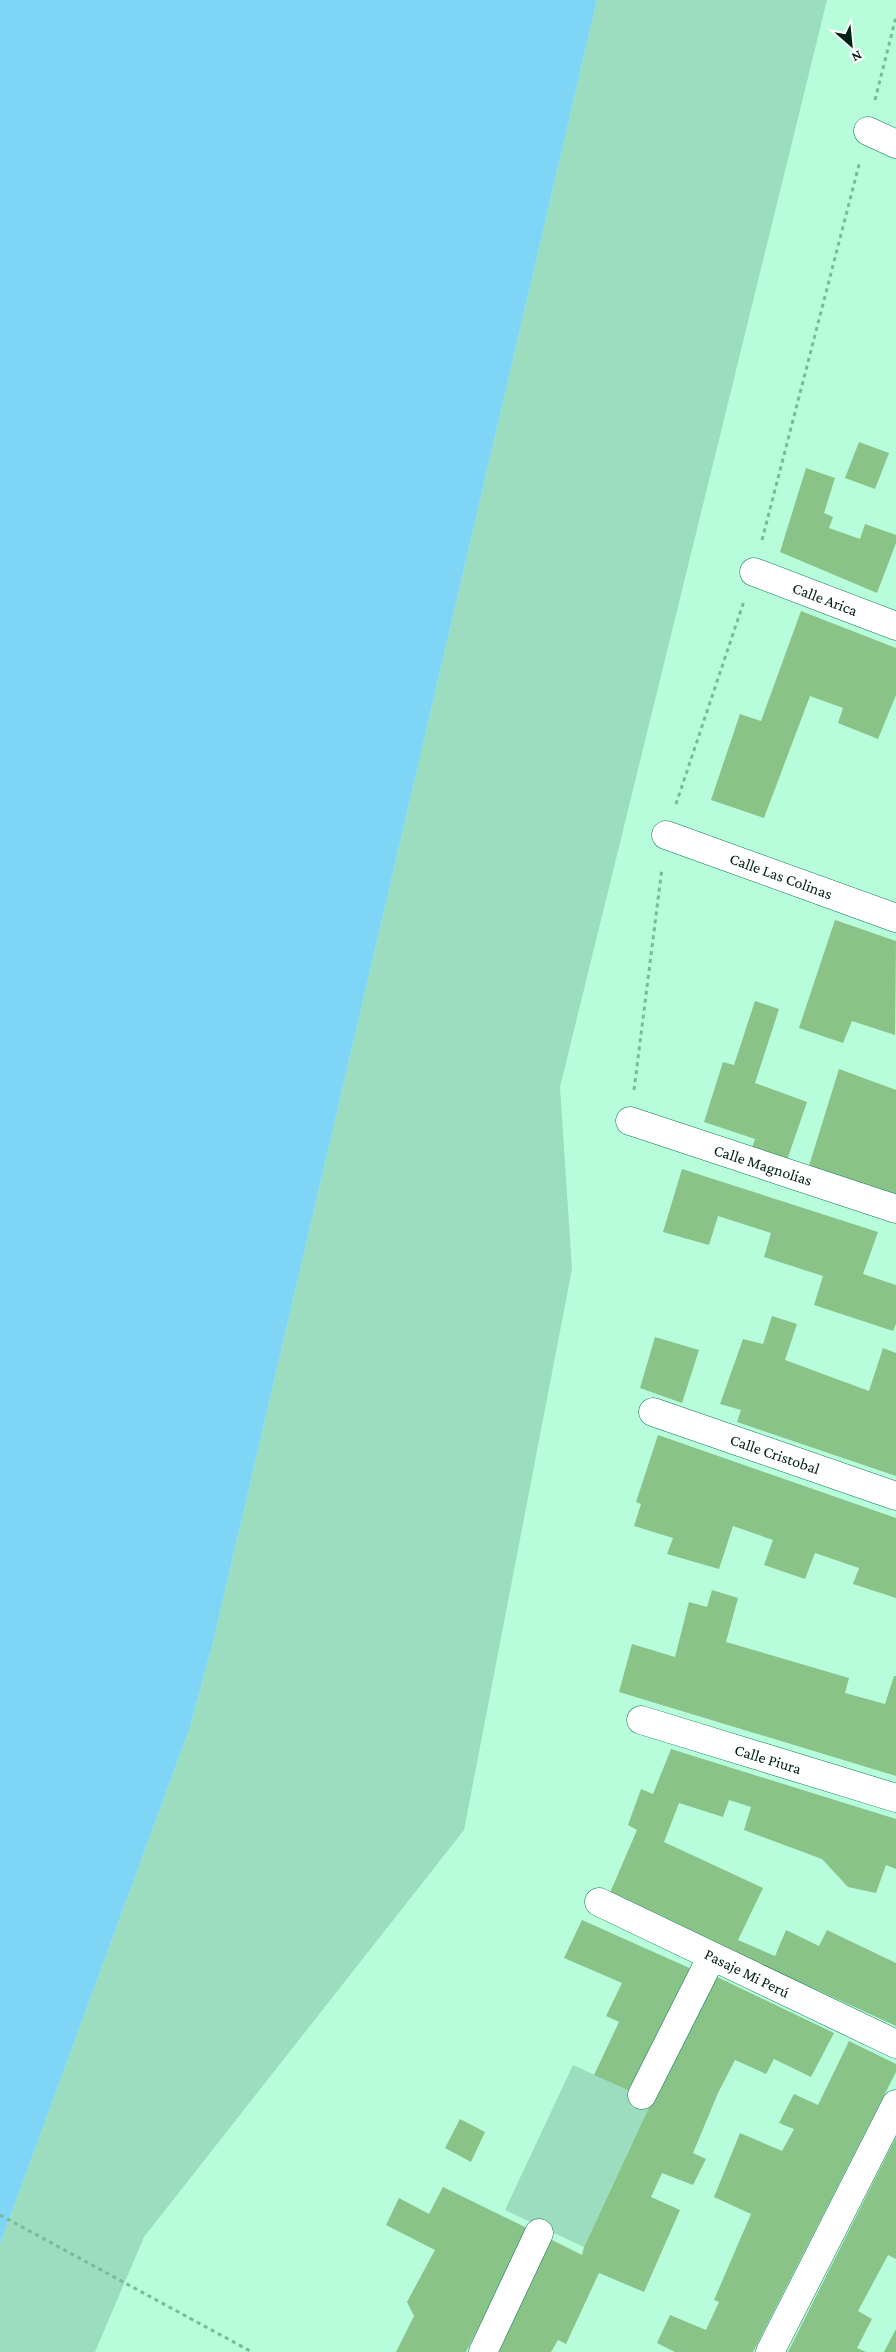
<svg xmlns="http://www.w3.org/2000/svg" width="896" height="2352" font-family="'Crimson Pro',serif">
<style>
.green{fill:#9cddbf}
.water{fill:#7ed5f5}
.building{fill:#89c387}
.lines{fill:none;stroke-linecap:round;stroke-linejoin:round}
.minor-casing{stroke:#097452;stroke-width:29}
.path{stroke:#7db89d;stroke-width:3;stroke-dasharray:4 4;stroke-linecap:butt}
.minor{stroke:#fff;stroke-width:28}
.labels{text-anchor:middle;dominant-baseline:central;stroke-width:4;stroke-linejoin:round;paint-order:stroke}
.street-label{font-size:16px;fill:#002214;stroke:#fff}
</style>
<rect width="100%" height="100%" fill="#b7fddc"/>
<path class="green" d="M597,0H827L560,1087L572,1269L464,1830L144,2237L95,2352H0V2244L190,1727L213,1642Z
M573,2065L652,2101L584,2247L505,2210Z"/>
<path class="water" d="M0,0H597L213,1642L190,1727L0,2244Z"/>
<path class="building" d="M859,442L889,453L875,489L845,478Z
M806,468L835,478L824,513L833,517L829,528L860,539L865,524L896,535V543L877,593L780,552Z
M801,611L896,648V695L878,739L838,723L843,708L810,696L764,818L711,800L740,714L761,721Z
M835,920L896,941L895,1035L852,1021L843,1043L799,1028Z
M755,1001L779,1009L755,1083L807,1102L786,1163L751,1151L755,1139L704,1122L723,1062L734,1065Z
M839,1069L896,1090V1198L808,1169Z
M682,1169L878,1232L863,1274L896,1285V1324L893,1331L814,1305L823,1276L764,1257L771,1233L718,1216L709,1245L663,1232Z
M772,1316L797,1324L785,1360L869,1391L883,1348L896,1353V1476L737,1422L741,1410L720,1404L743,1339L763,1344Z
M655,1337L699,1350L682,1403L640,1388Z
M658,1435L896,1518V1598L853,1584L859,1568L815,1553L805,1579L764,1565L773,1540L733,1526L719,1569L667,1554L673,1538L634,1526L641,1504L636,1502Z
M712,1590L738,1598L726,1642L849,1678L845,1693L885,1704L894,1676H896V1776L619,1692L632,1644L675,1657L689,1602L707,1607Z
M671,1749L896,1819V1869L886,1865L876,1893L848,1887L822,1859L744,1830L751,1807L729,1800L723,1817L679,1803L664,1842L763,1888L738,1940L775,1956L786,1930L819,1946L827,1930L896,1963V2026L609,1895L637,1830L628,1825L641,1789L653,1794Z
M582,1920L694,1970L630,2091L594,2075L619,2022L606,2016L622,1983L564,1958Z
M715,1976L834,2033L811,2077L774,2059L766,2074L735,2060L718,2093L693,2153L706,2159L693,2185L662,2173L651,2197L680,2210L644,2292L599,2273L566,2344L558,2340L551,2352H495L550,2239L582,2255L584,2247L652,2101Z
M849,2041L896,2064V2072L753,2352H675L657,2343L670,2315L706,2330L719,2302L714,2300L751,2214L714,2197L740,2133L782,2151L794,2129L779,2123L794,2094L818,2105Z
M460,2119L485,2132L471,2162L445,2148Z
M896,2137V2259L888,2255L858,2311L872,2319L857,2348L866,2352H788Z
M443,2187L529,2229L466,2352H396L414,2316L407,2302L435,2250L386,2225L399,2198L429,2214Z
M896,2329V2352H884Z"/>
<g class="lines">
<g class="minor-casing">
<path id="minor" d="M868,131L896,144
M754,572L896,626
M666,835L896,918
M630,1121L896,1209
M653,1412L896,1496
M641,1720L896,1798
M599,1902L896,2044
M642,2095L712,1956
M483,2352L539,2233
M770,2352L896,2104"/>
</g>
<path class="path" d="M875,100L896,17
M762,540L860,161
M676,804L744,601
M634,1090L662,868
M0,2215L252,2352"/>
<use href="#minor" class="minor"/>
</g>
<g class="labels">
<g class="street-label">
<text transform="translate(825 599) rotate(21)">Calle Arica</text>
<text transform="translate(781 876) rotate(20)">Calle Las Colinas</text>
<text transform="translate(763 1165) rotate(18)">Calle Magnolias</text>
<text transform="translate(775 1454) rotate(19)">Calle Cristobal</text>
<text transform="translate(768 1759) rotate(17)">Calle Piura</text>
<text transform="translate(747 1973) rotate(26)">Pasaje Mi Perú</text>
</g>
</g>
<g transform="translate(851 45) rotate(153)" stroke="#ffffff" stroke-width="4" paint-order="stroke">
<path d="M0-4L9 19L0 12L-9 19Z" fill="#002214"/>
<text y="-8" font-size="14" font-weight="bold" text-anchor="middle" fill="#002214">N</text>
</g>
</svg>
